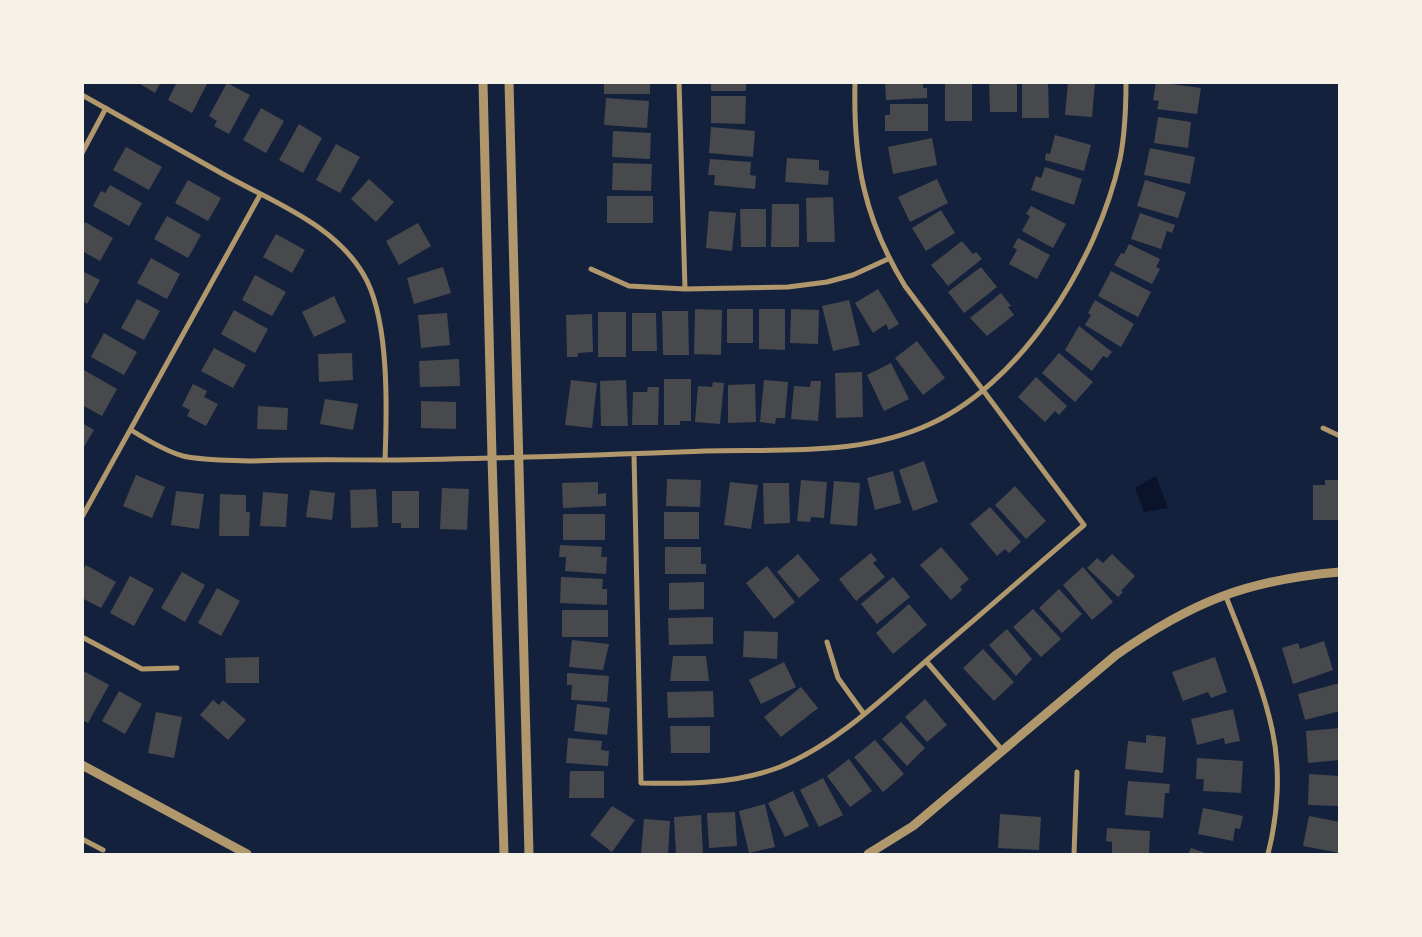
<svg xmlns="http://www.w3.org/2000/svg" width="1422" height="937" font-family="'IBM Plex Serif',serif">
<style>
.water{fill:#0b132b}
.building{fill:#48494c}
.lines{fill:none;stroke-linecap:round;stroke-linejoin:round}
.minor{stroke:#b1986c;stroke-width:5}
.tertiary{stroke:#b1986c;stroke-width:9}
</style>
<rect width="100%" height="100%" fill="#14213d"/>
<path class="water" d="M1156,476L1168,508L1144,512L1135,488Z"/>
<path class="building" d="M137,82H161L155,93Z
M177,82H208L192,113L168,100Z
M604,82H650V94H604Z
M711,82H746V91H711Z
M885,82H923V88H927V98L886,100Z
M945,82H972V121H945Z
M989,82H1017V112H990Z
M1022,82H1048L1049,118H1022Z
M1068,82H1095L1092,117L1065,115Z
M1156,82L1201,88L1197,114L1157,109L1159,101L1153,100Z
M227,83L250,95L229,134L214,126L217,121L209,116Z
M711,96H746L745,124L711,123Z
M606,98L649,101L647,128L604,125Z
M890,104H928V131H885V115H890Z
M261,108L284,121L266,153L243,140Z
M1158,117L1191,122L1188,148L1154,143Z
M299,124L322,138L303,173L279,160Z
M711,127L755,131L753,157L709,153Z
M613,131L651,133L650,159L612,157Z
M1055,135L1091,145L1084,171L1045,160L1046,153L1050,154Z
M932,138L937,165L893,174L888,147Z
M336,144L360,157L340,193L316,180Z
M126,147L162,167L149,190L113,170Z
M1150,148L1195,157L1190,184L1144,175Z
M787,158L819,160V170L829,171L828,185L785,182Z
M710,159L751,162L750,175L756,176L755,189L714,185L715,175H708Z
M613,163L652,164L651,191L612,190Z
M1045,167L1082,179L1074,205L1031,190L1036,176L1041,178Z
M369,179L394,202L376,222L351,199Z
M937,179L948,203L910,222L898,197Z
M188,180L221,198L208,221L175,203Z
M1145,180L1186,192L1178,218L1137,206Z
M110,185L142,203L129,226L93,206L101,191L105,193Z
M607,196H653V223H607Z
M833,197L835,242H807L806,198Z
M772,204H799V247H771Z
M1031,206L1066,224L1053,248L1022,231L1030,216L1026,214Z
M740,209H766V247H741Z
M941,210L955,233L926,251L912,228Z
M709,211L736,213L732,251L706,248Z
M1140,213L1175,225L1172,233L1167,231L1161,249L1131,239Z
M167,216L201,235L188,258L154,239Z
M85,222L113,238L100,261L82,251V228Z
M418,223L431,246L399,265L386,241Z
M276,234L305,250L292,273L263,257Z
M1018,238L1050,255L1037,279L1009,264L1017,250L1013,247Z
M962,241L973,254L976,252L982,259L948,286L931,265Z
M1129,244L1160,259L1156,267L1160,269L1152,284L1114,265L1121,253L1124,254Z
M151,258L180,274L167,299L137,283Z
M443,267L451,293L414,304L407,278Z
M981,267L997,287L964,313L948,292Z
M82,271L100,280L87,304L82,301Z
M1111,271L1151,292L1138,317L1098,296Z
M255,275L286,292L272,316L242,300Z
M878,289L899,324L889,330L886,324L873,333L855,303Z
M1001,293L1011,306L1008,307L1014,315L987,336L970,318Z
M334,296L346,322L314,337L302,312Z
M137,299L160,311L144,340L121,328Z
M849,300L860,345L833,351L822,306Z
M1095,300L1134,324L1121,347L1085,325L1091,315L1088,313Z
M695,309L722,310L721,355L694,354Z
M727,309H753V343H727Z
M759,309H785V350L759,349Z
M791,309L819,310L818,344L790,343Z
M234,310L268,329L255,353L221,334Z
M662,311H688L689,355H663Z
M598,312H626V357H598Z
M447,313L450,345L421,348L418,315Z
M632,313H656L657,351H632Z
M592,314L593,352L578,353V357H567L566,315Z
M1079,326L1112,352L1107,358L1103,356L1092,371L1065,350Z
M104,333L137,352L124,375L91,357Z
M917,341L945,378L923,395L895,358Z
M214,348L246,365L233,388L201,371Z
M352,353L353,380L319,382L318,354Z
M1059,353L1093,382L1075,402L1042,373Z
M459,359L460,386L420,387L419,361Z
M891,363L909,399L884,411L867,375Z
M84,370L117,389L102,416L82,405Z
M862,372L863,417L836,418L835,373Z
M1036,377L1067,406L1059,415L1055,411L1045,422L1018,397Z
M664,379H691V421H680V425H664Z
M571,380L597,383L592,428L565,425Z
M626,380L628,426H601L600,381Z
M764,380L788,382L785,418H776L775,424L760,422Z
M811,381H821L818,421L791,419L794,386L810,387Z
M713,382L724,383L720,424L695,422L698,386L712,387Z
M193,384L207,391L204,397L218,404L206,426L187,416L190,410L182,406Z
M755,384L756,422L728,423V385Z
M648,387H659L658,425H632L633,392H647Z
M325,399L358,404L353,430L320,424Z
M421,401L456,402V429L421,428Z
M258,406L288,408L287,430L257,429Z
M82,423L94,430L82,450Z
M924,461L938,502L913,511L899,470Z
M893,471L901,503L875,510L867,478Z
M136,475L165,487L152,518L123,506Z
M667,479L701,480L700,507L666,506Z
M801,480L827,482L824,518L811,517L810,522L797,521Z
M1325,480H1340L1338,520H1313V485H1325Z
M834,481L860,483L857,526L830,524Z
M598,482V494L606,493V506L563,508L562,483Z
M730,482L758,485L751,529L724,525Z
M763,483H789L790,523L764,524Z
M1015,486L1046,521L1026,539L995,505Z
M442,488L469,489L467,530L440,529Z
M376,489L378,527L351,528L350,490Z
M310,490L335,493L332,520L306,517Z
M176,491L204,494L199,529L171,525Z
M392,491H419V528H401V523H392Z
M263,492L288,494L286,527L260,526Z
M220,494L246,495V512H250L249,536H219Z
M990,507L1021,542L1009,553L1005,549L997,556L970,524Z
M664,512H699V539H664Z
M563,514H605V540H563Z
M560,545L602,547L601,557H607L606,574L565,571L566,557H559Z
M665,547H701V564H706V574H665Z
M941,547L969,579L960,587L962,590L951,600L920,565Z
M871,553L877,560L873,563L885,577L856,601L839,579Z
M798,554L820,580L799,598L777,572Z
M1112,554L1135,576L1121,591L1123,592L1118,597L1087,568L1097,558L1103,563Z
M86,565L116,582L101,608L82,598V571Z
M767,566L795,602L774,619L746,583Z
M1083,567L1113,602L1092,620L1063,585Z
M182,572L205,585L185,622L161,608Z
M130,576L154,589L134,626L110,613Z
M561,577L603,579L602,589H607V605L560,603Z
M893,577L910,597L877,624L861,604Z
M704,582V609L669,610V583Z
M217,588L240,601L221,636L198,623Z
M1059,589L1082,614L1062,633L1039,608Z
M909,604L927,625L893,654L876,633Z
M1033,609L1061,639L1041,657L1013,627Z
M562,610H608V637H562Z
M713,617V644L669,645L668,618Z
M1007,629L1032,659L1016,676L989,645Z
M744,631L778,632L777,659L743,657Z
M572,640L609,644L603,670L569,667Z
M1324,641L1333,670L1293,684L1282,648L1298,643L1300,649Z
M983,649L1014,682L994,701L963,668Z
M673,656H706L709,681H670Z
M259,657V683H226L225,658Z
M1215,657L1227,692L1211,698L1208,692L1183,701L1172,672Z
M784,662L796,687L761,704L749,680Z
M82,670L109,685L88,723L82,720Z
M567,673L609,676L607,702L571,700L572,685H567Z
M1340,683V711L1305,720L1298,694Z
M801,687L818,708L781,737L764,717Z
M119,691L142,704L125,734L102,721Z
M713,691L714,717L668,718L667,692Z
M925,699L947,725L927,742L905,717Z
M213,700L219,705L223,700L246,720L228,740L200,715Z
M577,704L610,708L607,735L574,731Z
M1233,709L1240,741L1225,744L1224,738L1197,745L1191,719Z
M156,712L182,717L174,758L148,753Z
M901,722L925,748L907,766L882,739Z
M670,726H710V753H671Z
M1340,728V760L1308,763L1306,731Z
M1146,735L1166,737L1163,773L1125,769L1128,741L1146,743Z
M568,738L602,741L601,750L609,751L608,766L566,763Z
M875,740L904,774L883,792L854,757Z
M1197,758L1243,761L1241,793L1203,791L1204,779H1196Z
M849,759L872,791L850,807L827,776Z
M570,771H604V798H569Z
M1309,774L1340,776V806L1308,805Z
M823,778L843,815L819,827L800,790Z
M1128,781L1170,784L1169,793H1165L1163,818L1125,815Z
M793,791L809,826L785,837L768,803Z
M765,804L775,847L749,853L739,811Z
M612,806L635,820L612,852L590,835Z
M1203,808L1243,816L1240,829L1235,828L1233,841L1198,834Z
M735,812L737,846L709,848L707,813Z
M1000,814L1041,817L1039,850L998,848Z
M701,815L703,854H676L674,817Z
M1309,816L1340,822V853L1303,846Z
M644,819L670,821L668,854H641Z
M1107,828L1150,831L1149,854L1112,853V842L1106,841Z
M1191,848L1208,854H1188Z"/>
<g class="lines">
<path class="minor" d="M679,82L685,289
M82,95C129,121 175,147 221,173C272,202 339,225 367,281C389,326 387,409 385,460
M82,153L106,108
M591,269L629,286L685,289L788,287L827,282L853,275L888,259
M1323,428L1340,436
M131,430C147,440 165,451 183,456C206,461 230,460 253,461C297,459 341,460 385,460C491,459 597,455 704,451C776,449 852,456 921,428C1020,389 1098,260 1120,159C1125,134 1126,108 1126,82
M634,454L641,783C688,784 735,784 780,767C836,744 881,700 926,661C979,616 1032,570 1084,525L905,286C864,219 853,160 855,82
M82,517L260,195
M1225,594C1242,638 1262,683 1272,729C1281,769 1278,815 1268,854
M82,637L142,669L177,668
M827,642L838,678L864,714
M926,661L1003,751
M82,839L103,850
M1074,854L1077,772"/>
<path class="tertiary" d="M483,82L492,457L504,854
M509,82L529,854
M82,765L247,854
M868,854L913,826L1116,655C1192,602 1246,580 1340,572"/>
</g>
<rect width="1422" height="937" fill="none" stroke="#f6f1e7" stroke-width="168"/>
</svg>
